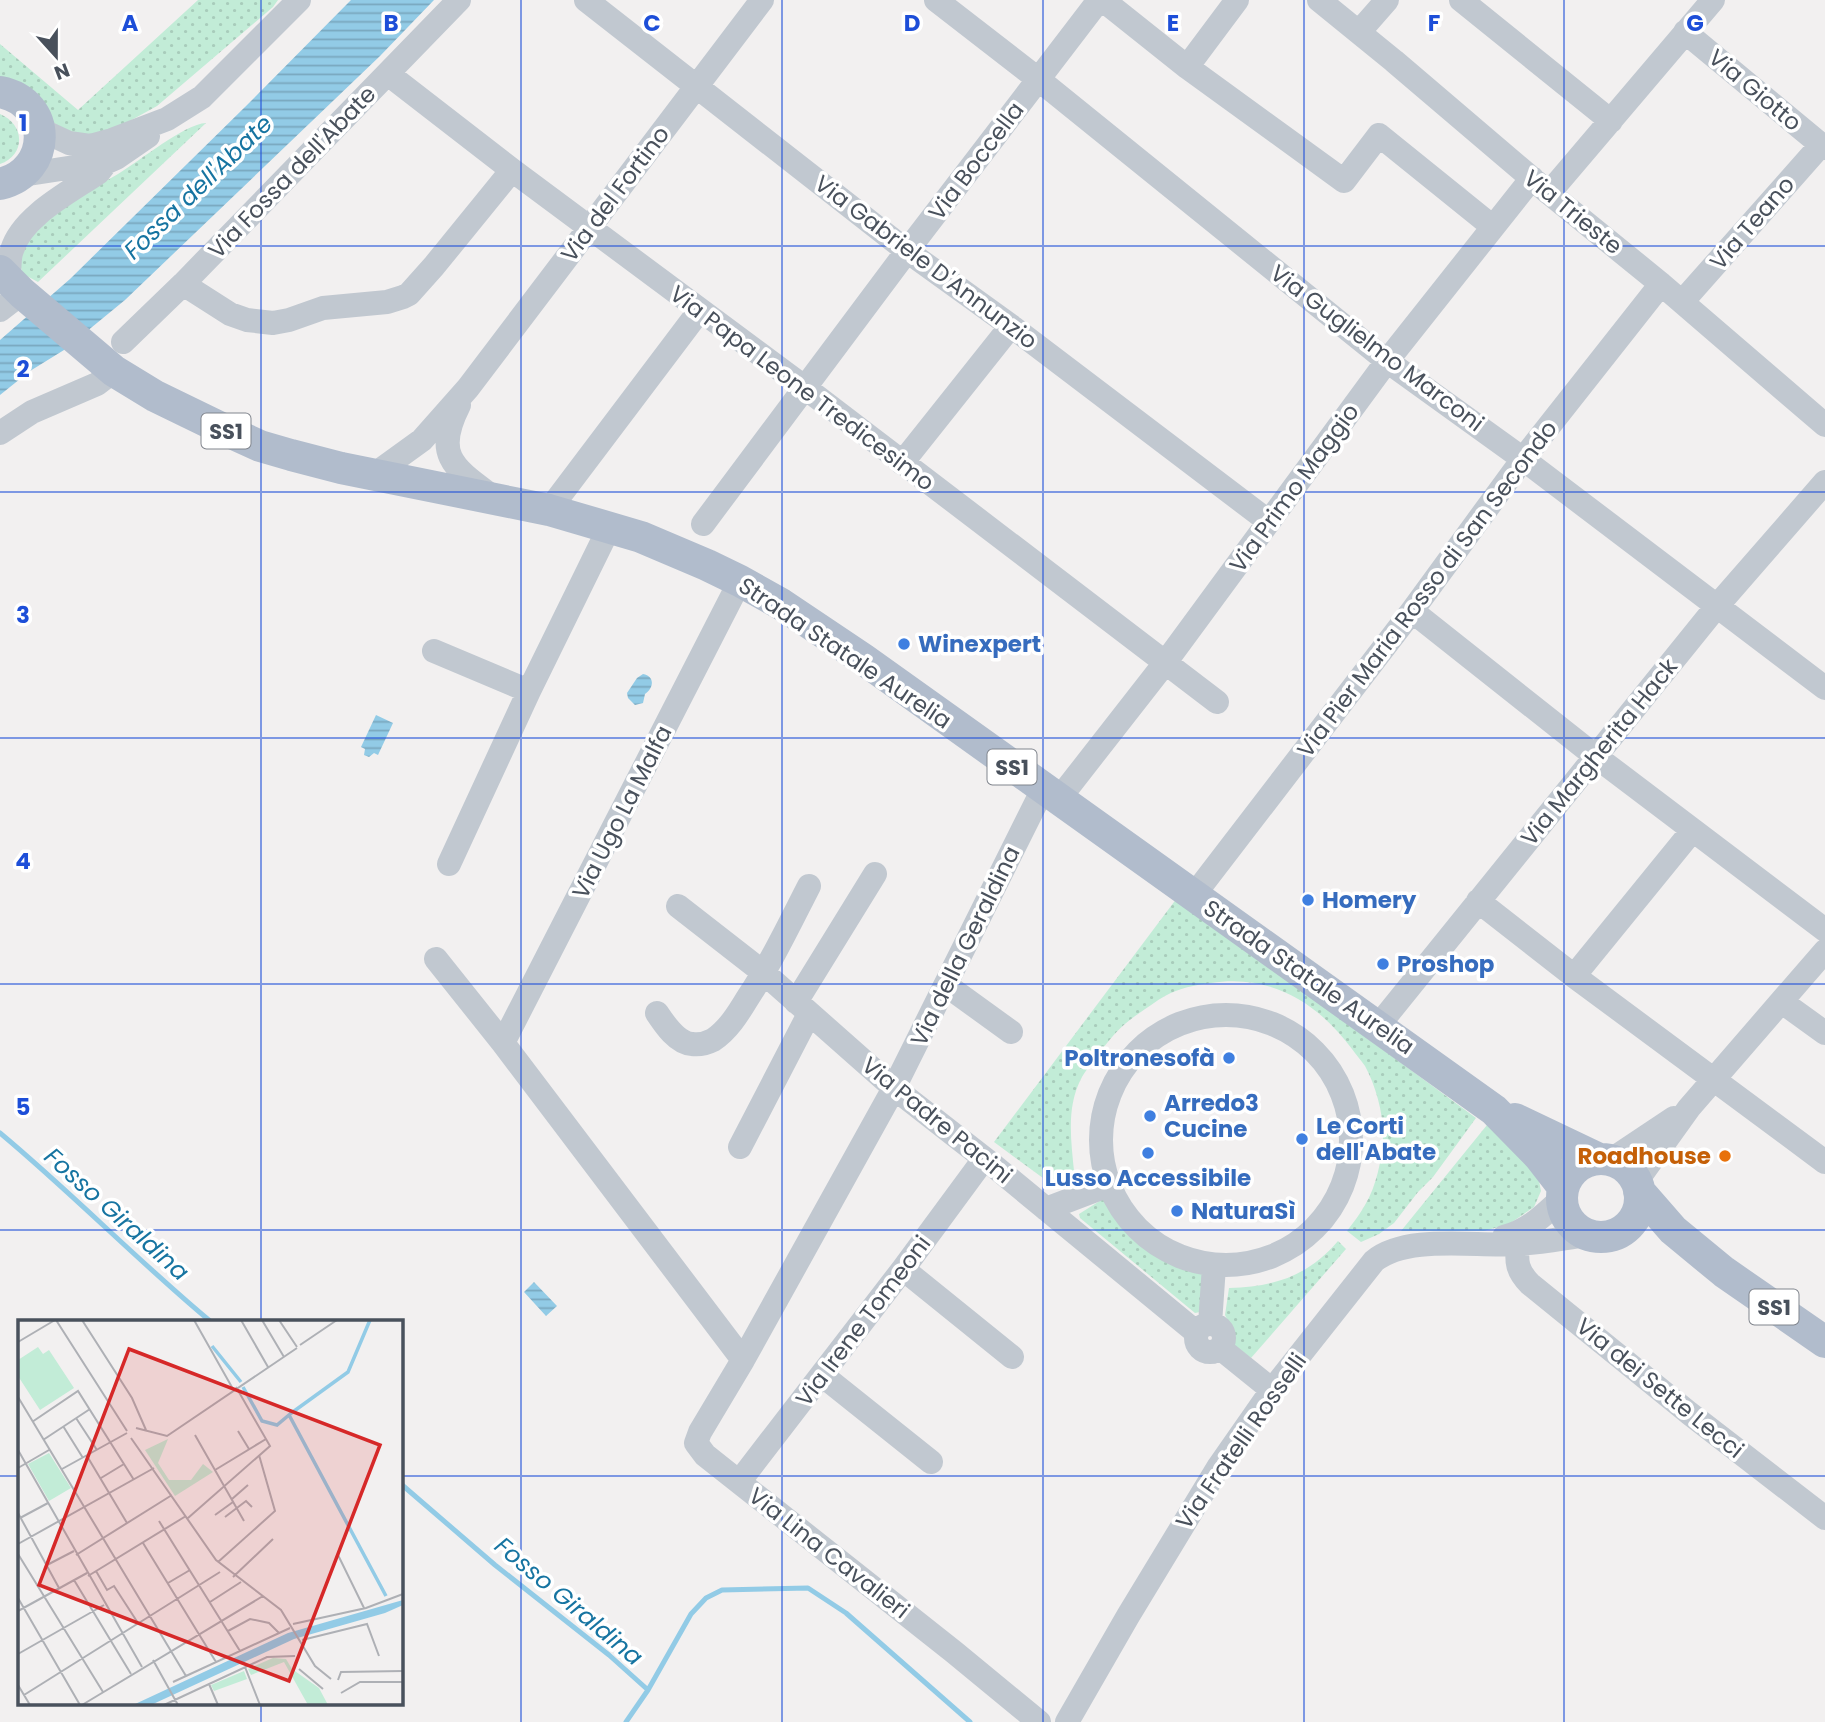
<svg xmlns="http://www.w3.org/2000/svg" width="1825" height="1722" font-family="Poppins,sans-serif">
<style>
.grass{fill:url(#grass-dots)}
.water{fill:url(#water-rules)}
.lines{fill:none;stroke-linecap:round;stroke-linejoin:round}
.stream{stroke:#92cbe6;stroke-width:5}
.minor{stroke:#c1c8d0;stroke-width:24}
.major{stroke:#b1bccc;stroke-width:32}
.grid{fill:none;stroke:#1d4ed8;stroke-width:2;stroke-opacity:0.55}
.shop-dot{fill:#3f7fe0;stroke:#fff;stroke-width:2.5}
.food-dot{fill:#e8710a;stroke:#fff;stroke-width:2.5}
.labels{text-anchor:middle;dominant-baseline:central;stroke-width:7;stroke-linejoin:round;paint-order:stroke}
.shield{fill:#fff;stroke:#80858d;stroke-width:2}
.shield-label{font-size:21px;font-weight:bold;fill:#49515c}
.street-label{font-size:23px;fill:#49515c;stroke:#fff}
.shop-label{font-size:23px;font-weight:bold;fill:#366cbe;stroke:#fff;text-anchor:start}
.food-label{font-size:23px;font-weight:bold;fill:#c56008;stroke:#fff;text-anchor:end}
.water-label{font-size:24px;font-style:italic;fill:#1674a1;stroke:#fff}
.inset-river{fill:none;stroke:#92cbe6;stroke-width:3.5}
.inset-road{fill:none;stroke:#aeb0b5;stroke-width:2}
.view{fill:#d62828;fill-opacity:0.15;stroke:#d62828;stroke-width:3.5}
.inset-edge{fill:none;stroke:#49515c;stroke-width:3.5}
.grid-label{font-size:23px;text-anchor:middle;font-weight:bold;fill:#1d4ed8;stroke:#fff;stroke-width:7;stroke-linejoin:round;paint-order:stroke}
</style>
<defs>
<pattern id="grass-dots" width="8" height="8" patternUnits="userSpaceOnUse" patternTransform="scale(1.75)"><rect width="8" height="8" fill="#c2ecd7"/><path d="M2 2h.1M6 6h.1" fill="none" stroke="#a8ccbb" stroke-width="1.8" stroke-linecap="round"/></pattern>
<pattern id="water-rules" width="6" height="5" patternUnits="userSpaceOnUse" patternTransform="scale(1.75)"><rect width="6" height="5" fill="#92cbe6"/><path d="M0 2.5h6" fill="none" stroke="#79a7be"/></pattern>
</defs>
<rect width="100%" height="100%" fill="#f2f0f0"/>
<path class="grass" d="M198,0H278L273,7L157,106L117,128L98,135L75,136L54,123L37,93L13,81H0V44L78,110Z
M0,114C25,124 26,155 0,164Z
M206,123L38,282L23,274C19,264 18,253 24,243C29,235 38,225 45,219C67,200 94,188 118,174C140,161 184,124 206,123Z
M1177,898L1476,1118L1433,1177L1418,1192L1394,1223L1379,1234L1361,1242L1347,1231C1353,1223 1360,1214 1365,1205C1376,1187 1382,1159 1383,1138C1384,1116 1376,1086 1365,1066C1361,1060 1356,1055 1352,1049C1317,1002 1271,974 1211,983C1195,985 1179,988 1165,996C1156,1001 1147,1008 1138,1014C1123,1024 1112,1036 1101,1051C1095,1060 1087,1068 1082,1077C1066,1106 1071,1140 1074,1171L1047,1181L994,1142Z
M1487,1125L1538,1176L1541,1191L1534,1207L1509,1224L1484,1231H1401Z
M1106,1197C1138,1239 1147,1252 1199,1269L1203,1272L1200,1312L1195,1313L1080,1218L1079,1214Z
M1338,1241L1346,1249L1251,1358L1234,1345L1235,1336L1225,1315L1229,1288C1274,1287 1308,1276 1338,1241Z"/>
<path class="water" d="M351,0H434L380,56L125,300L64,350L30,371L0,395V340L70,279L245,107Z
M643,674C655,676 654,688 645,694L643,703L635,705L628,698L627,693L637,678Z
M376,715L393,723L378,755L374,753L369,757L364,755L365,749L361,747Z
M534,1282L557,1306L546,1316L524,1292Z"/>
<g class="lines">
<path class="stream" d="M0,1133C72,1193 138,1261 210,1321
M401,1484L495,1565L609,1655L648,1690L691,1614L706,1598L722,1590L808,1588L846,1613L970,1722
M626,1722L648,1690"/>
<path class="minor" d="M586,0L907,251L1011,326L1268,521
M936,0L1038,79L1387,361L1523,459L1825,688
M1103,0L1187,67L1344,181L1379,135L1493,227
M1319,0L1394,61L1549,193L1661,284L1825,425
M1461,0L1611,121
M1359,32L1387,0
M1685,32L1825,148
M1187,67L1237,0
M388,74L512,170L804,387L1217,702
M39,129L69,143L90,146L112,140L167,119L202,97L299,0
M22,175L107,162L116,158L148,136
M1549,193L1713,0
M9,272C10,265 9,257 12,250C22,216 70,192 99,172L106,163
M183,284L230,314L247,320L273,323L289,320L323,308L387,302L403,297L409,294L434,266L512,170
M1682,302L1821,145
M0,310L22,293
M123,342L183,284L459,0
M459,405C433,456 454,468 493,497
M0,433L32,412L97,384L114,371
M902,463L1011,326
M375,474L422,440L468,388L762,0
M549,510L700,310
M703,524L907,251L1099,0
M740,581L503,1043L743,1360
M1412,611L1595,756L1825,930
M434,651L529,691
M1058,800L1165,663L1387,361L1532,178
M449,864L529,691L609,528
M1194,895L1412,611L1523,459L1661,284
M1478,901L1574,976L1825,1162
M678,906L764,973L894,1088L994,1166L1197,1333
M436,959L503,1043
M1574,976L1692,831
M946,985L1011,1032
M796,1002L875,874
M1782,1002L1825,1033
M657,1013C665,1025 677,1043 692,1044C699,1045 707,1043 713,1040C728,1030 738,1014 747,999C771,963 789,925 809,886
M1101 1140a125 125 0 1 1 250 0a125 125 0 1 1-250 0Z
M1378,1026L1717,606L1825,482
M740,1147L809,1014
M1611,1160L1674,1118
M1636,1182L1689,1108L1825,951
M1046,1209L1109,1185
M1504,1237C1528,1231 1544,1215 1561,1199
M1518,1244C1516,1262 1517,1271 1530,1284L1689,1413L1825,1518
M903,1269L1012,1357
M1210,1324L1214,1266
M1196 1338a14 14 0 1 1 28 0a14 14 0 1 1-28 0Z
M1220,1348L1272,1390
M822,1375L931,1462
M739,1482L903,1269L984,1159
M1039,1722L954,1652L705,1455L696,1443L700,1432L743,1360L894,1088L1043,789
M1067,1722L1128,1616L1219,1466L1272,1390L1374,1261C1407,1234 1476,1247 1517,1244C1540,1243 1564,1238 1587,1235"/>
<path class="major" d="M0,92C53,102 53,171 0,184
M0,271L22,293L114,371L155,396L227,431L260,446L291,455L341,468L549,510L641,537L707,565L740,581L781,604L863,659L1494,1110L1539,1156L1563,1187
M1515,1119L1599,1159
M1562 1198a39 39 0 1 1 78 0a39 39 0 1 1-78 0Z
M1639,1191L1673,1230L1724,1272L1825,1342"/>
</g>
<path class="grid" d="M261,0V1321M521,0V1722M782,0V1722M1043,0V1722M1304,0V1722M1564,0V1722M0,246H1825M0,492H1825M0,738H1825M0,984H1825M0,1230H1825M0,1476H19M401,1476H1825M261,1703V1722"/>
<g class="shop-dot">
<circle cx="904" cy="644" r="7"/>
<circle cx="1308" cy="900" r="7"/>
<circle cx="1383" cy="964" r="7"/>
<circle cx="1229" cy="1058" r="7"/>
<circle cx="1150" cy="1116" r="7"/>
<circle cx="1302" cy="1139" r="7"/>
<circle cx="1148" cy="1153" r="7"/>
<circle cx="1177" cy="1211" r="7"/>
</g>
<circle class="food-dot" cx="1725" cy="1156" r="7"/>
<g class="labels">
<g class="shield">
<rect x="201.5" y="413.5" width="49" height="35" rx="5"/>
<rect x="987.5" y="749.5" width="49" height="35" rx="5"/>
<rect x="1749.5" y="1289.5" width="49" height="35" rx="5"/>
</g>
<g class="shield-label">
<text x="226" y="431">SS1</text>
<text x="1012" y="767">SS1</text>
<text x="1774" y="1307">SS1</text>
</g>
<g class="street-label">
<text transform="translate(1755 90) rotate(40)">Via Giotto</text>
<text transform="translate(976 161) rotate(-53)">Via Boccella</text>
<text transform="translate(292 172) rotate(-46)">Via Fossa dell'Abate</text>
<text transform="translate(615 194) rotate(-53)">Via del Fortino</text>
<text transform="translate(1573 212) rotate(39)">Via Trieste</text>
<text transform="translate(1752 223) rotate(-49)">Via Teano</text>
<text transform="translate(926 262) rotate(37)">Via Gabriele D'Annunzio</text>
<text transform="translate(1377 348) rotate(37)">Via Guglielmo Marconi</text>
<text transform="translate(802 388) rotate(37)">Via Papa Leone Tredicesimo</text>
<text transform="translate(1294 488) rotate(-54)">Via Primo Maggio</text>
<text transform="translate(1427 589) rotate(-53)">Via Pier Maria Rosso di San Secondo</text>
<text transform="translate(845 653) rotate(34)">Strada Statale Aurelia</text>
<text transform="translate(1599 752) rotate(-51)">Via Margherita Hack</text>
<text transform="translate(622 812) rotate(-63)">Via Ugo La Malfa</text>
<text transform="translate(965 946) rotate(-64)">Via della Geraldina</text>
<text transform="translate(1309 977) rotate(35)">Strada Statale Aurelia</text>
<text transform="translate(937 1120) rotate(39)">Via Padre Pacini</text>
<text transform="translate(863 1321) rotate(-53)">Via Irene Tomeoni</text>
<text transform="translate(1660 1388) rotate(39)">Via dei Sette Lecci</text>
<text transform="translate(1241 1441) rotate(-55)">Via Fratelli Rosselli</text>
<text transform="translate(829 1553) rotate(38)">Via Lina Cavalieri</text>
</g>
<g class="shop-label">
<text x="918" y="644">Winexpert</text>
<text x="1322" y="900">Homery</text>
<text x="1397" y="964">Proshop</text>
<text x="1215" y="1058" text-anchor="end">Poltronesofà</text>
<text x="1164" y="1103">Arredo3<tspan x="1164" dy="26">Cucine</tspan></text>
<text x="1316" y="1126">Le Corti<tspan x="1316" dy="26">dell'Abate</tspan></text>
<text x="1148" y="1178" text-anchor="middle">Lusso Accessibile</text>
<text x="1191" y="1211">NaturaSì</text>
</g>
<g class="food-label">
<text x="1711" y="1156">Roadhouse</text>
</g>
<g class="water-label">
<text transform="translate(198 187) rotate(-44)">Fossa dell'Abate</text>
<text transform="translate(117 1214) rotate(42)">Fosso Giraldina</text>
<text transform="translate(569 1601) rotate(40)">Fosso Giraldina</text>
</g>
</g>
<g transform="translate(18 1320)">
<rect width="385" height="385" fill="#f2f0f0"/>
<path d="M150,119L140,143L151,160H173L185,144L195,152L157,176L127,130ZM255,338L268,339L274,349L301,368L310,385H290L266,342L233,355L230,349ZM226,351L229,359L196,371L193,365Z" fill="#c2ecd7"/>
<path d="M20,27L25,34L31,30L56,68L22,90L0,56V40ZM31,133L53,168L31,181L10,144Z" fill="#c2ecd7"/>
<path d="M385,280V285L367,293L276,319L133,385H115L270,313Z" fill="#92cbe6"/>
<path class="inset-river" d="M194,26L223,62M225,67L244,101L259,105L271,95L368,276M272,94L330,52L352,0"/>
<path class="inset-road" d="M38,0L109,111M64,0L114,78L128,110M176,0L215,69M223,0L250,47M244,0L266,37M261,0L279,27M0,22L37,0M282,25L319,0M0,77L168,356M58,98L79,130M14,102L60,71L116,160M45,106L65,138M118,108L149,116L279,28M220,111L231,129M177,115L226,201M113,118L198,240L263,290L297,346L313,359M25,120L72,89M0,130L124,347M69,136L109,203M0,148L31,130M44,149L109,113M197,150L248,119M83,158L106,144M214,179L230,165M0,193L41,268M197,195L215,182M207,197L228,181L234,187M2,198L30,183M170,198L252,126L218,67M141,201L222,331M125,223L198,342M0,224L136,148M0,234L85,372M58,235L154,175M320,235L346,288M200,242L257,191L241,135M29,245L56,231M78,251L89,270L96,266L120,303M70,256L168,196M215,257L255,219M56,260L113,354M150,263L172,250M0,278L62,385M192,282L223,262M0,291L69,253M275,304L348,288L385,274M210,311L232,299L251,303L261,313M284,320L349,304L361,336M0,334L86,285M135,340L160,385M227,347L242,385M281,349L305,369M320,360L323,352L385,351M155,362L272,308M191,364L200,385M0,365L12,385M323,373L342,362H385M6,375L202,252M64,385L245,276M146,385L249,337L277,336"/>
<path class="view" d="M111,29L362,125L271,361L21,265Z"/>
<rect width="385" height="385" class="inset-edge"/>
</g>
<g class="grid-label">
<text x="130" y="31">A</text>
<text x="391" y="31">B</text>
<text x="652" y="31">C</text>
<text x="912" y="31">D</text>
<text x="1173" y="31">E</text>
<text x="1434" y="31">F</text>
<text x="1695" y="31">G</text>
<text x="23" y="131">1</text>
<text x="23" y="377">2</text>
<text x="23" y="623">3</text>
<text x="23" y="869">4</text>
<text x="23" y="1115">5</text>
</g>
<g transform="translate(56 56) rotate(159)" stroke="#ffffff" stroke-width="5" paint-order="stroke">
<path d="M0-5L12 26L0 18L-12 26Z" fill="#49515c"/>
<text y="-10" font-size="19" font-weight="bold" text-anchor="middle" fill="#49515c">N</text>
</g>
</svg>
